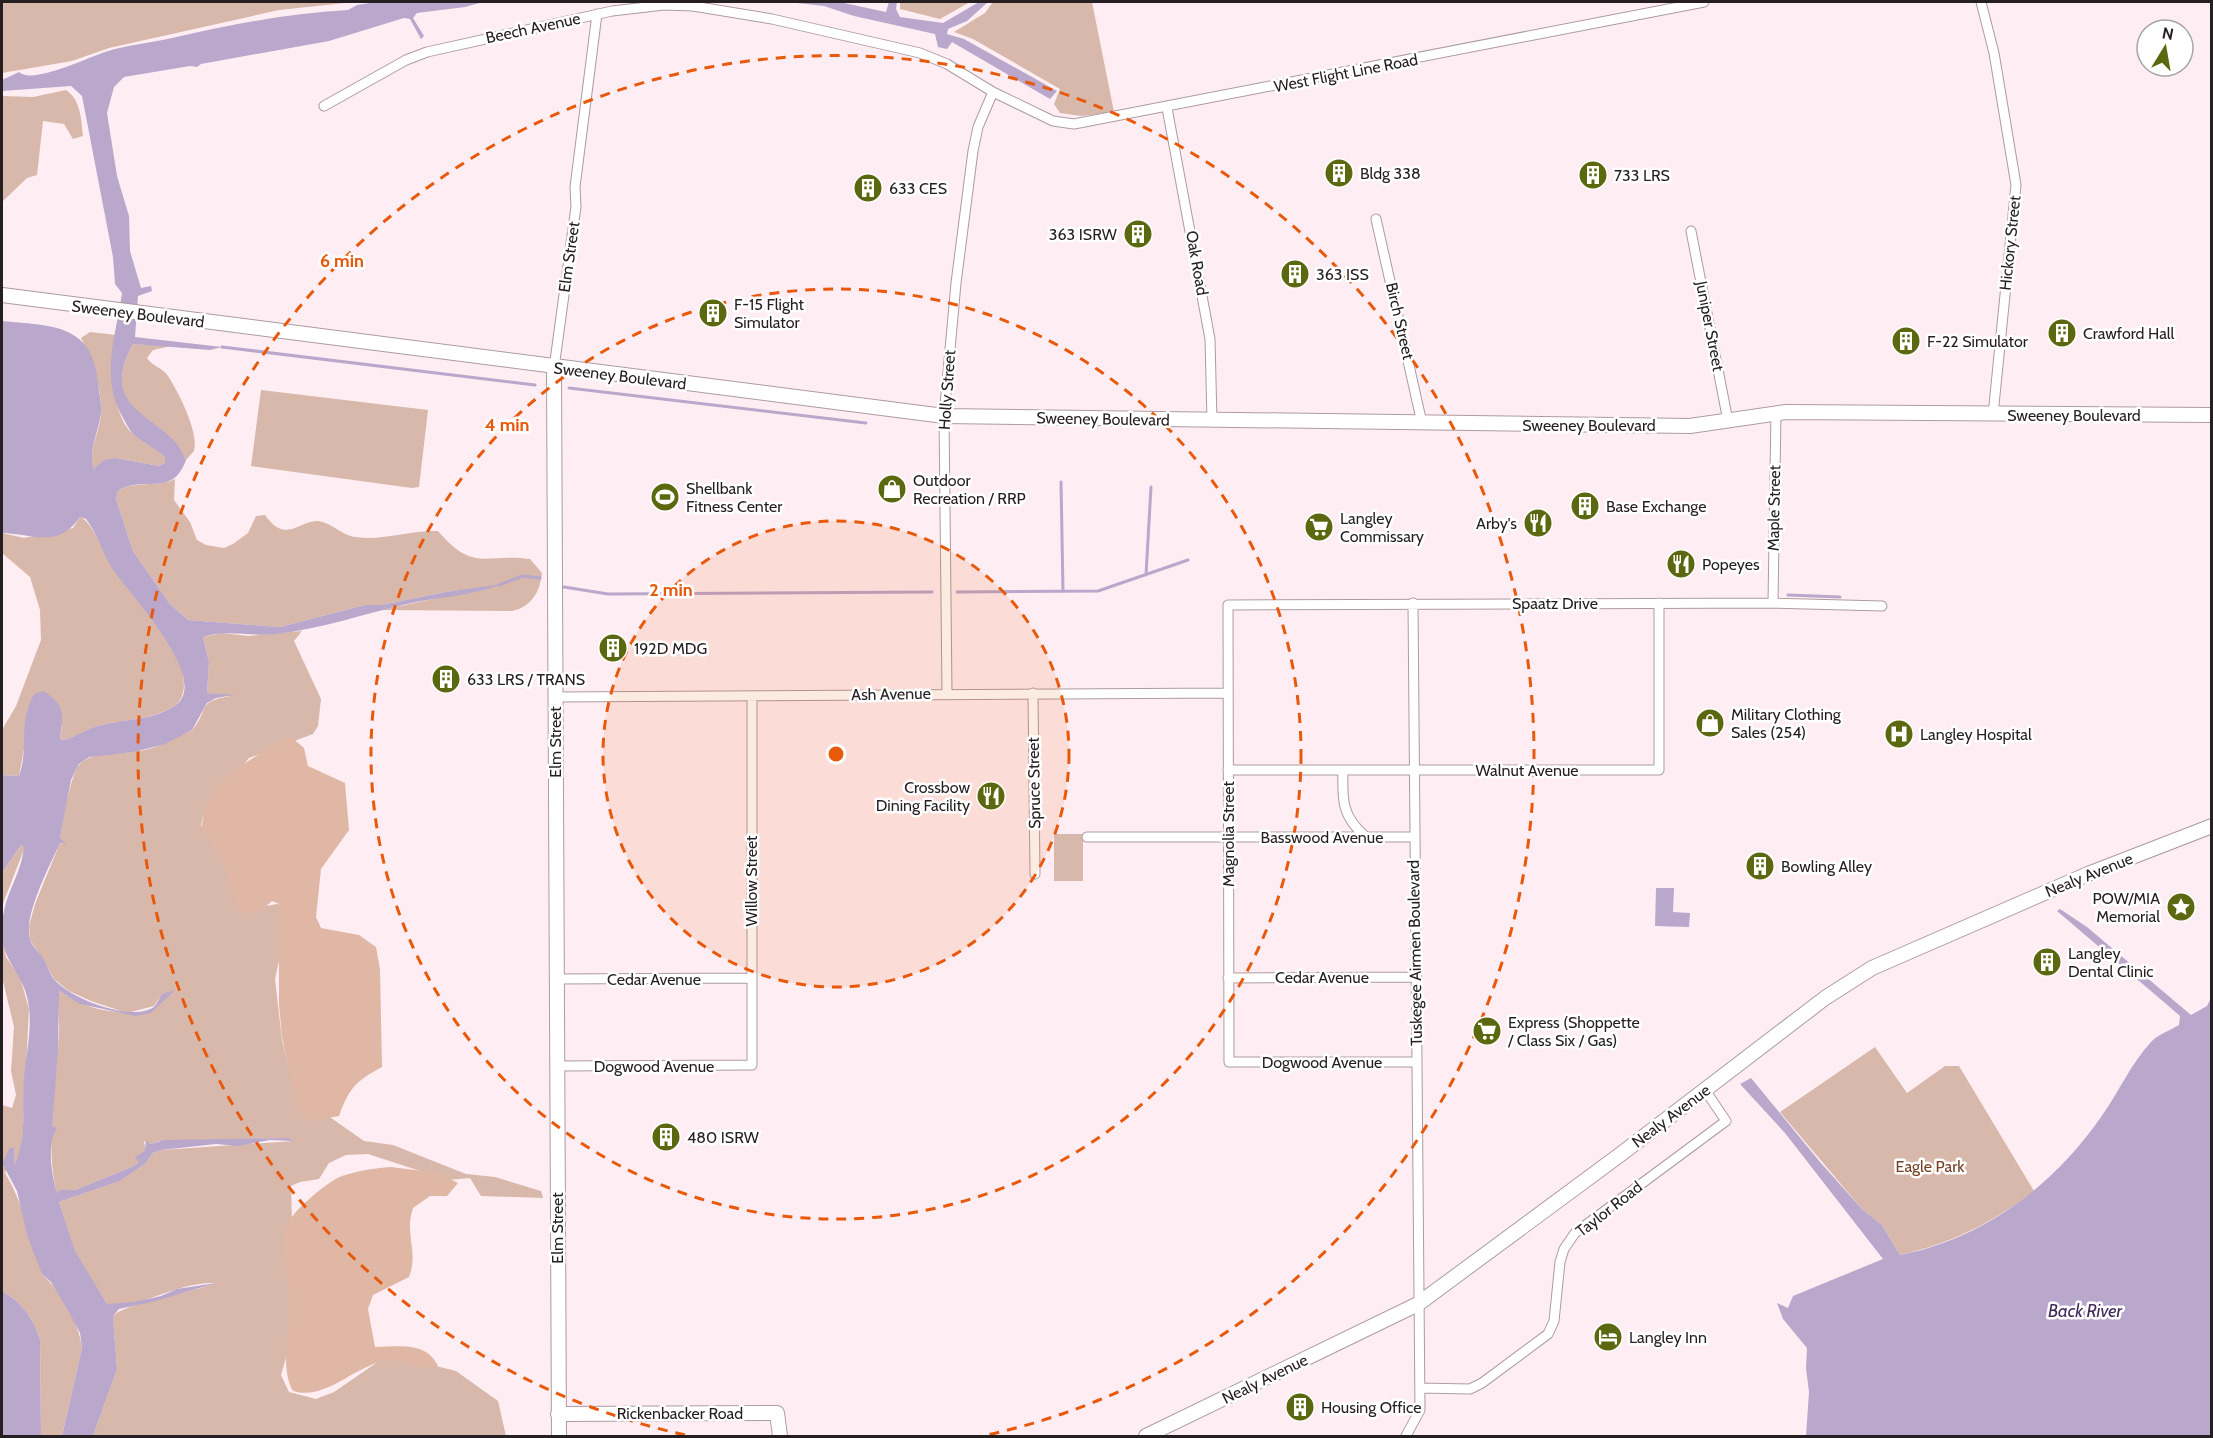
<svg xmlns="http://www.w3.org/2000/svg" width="2213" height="1438" font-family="Cabin,sans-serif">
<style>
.green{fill:#d8b8aa}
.forest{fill:#e0b6a4}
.water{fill:#b9a7cc}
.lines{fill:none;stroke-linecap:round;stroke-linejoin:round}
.stream{stroke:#b9a7cc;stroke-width:3}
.street-casing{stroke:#ad9ba1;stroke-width:11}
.secondary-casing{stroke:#ad9ba1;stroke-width:16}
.street{stroke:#fff;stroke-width:9}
.secondary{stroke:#fff;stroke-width:14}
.ring{fill:none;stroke:#e8590c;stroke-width:3;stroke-dasharray:10 8}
.labels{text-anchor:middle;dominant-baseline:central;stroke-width:5;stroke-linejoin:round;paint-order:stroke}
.street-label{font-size:16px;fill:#261f21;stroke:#fff}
.poi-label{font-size:16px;fill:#261f21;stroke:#fff;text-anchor:start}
.park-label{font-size:16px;fill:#764027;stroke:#fff}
.water-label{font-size:18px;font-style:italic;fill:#422a59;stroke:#fff}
.centre{fill:#e8590c;stroke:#fff;stroke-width:3}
.ring-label{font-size:18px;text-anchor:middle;font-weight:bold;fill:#e8590c;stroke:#fff;stroke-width:5;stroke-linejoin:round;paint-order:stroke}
</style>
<rect width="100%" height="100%" fill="#feeef3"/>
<path class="green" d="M2,2H355L279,10L109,48L72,61L2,73Z
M900,2H970L940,19L900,9Z
M993,2H1092L1114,112L1081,116L1060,113L1054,104L1060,89L973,39L954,32L985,13Z
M66,90C81,100 81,119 83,136L73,139L64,124L43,121L37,175L27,178L2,202V96L33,97Z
M90,332L116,335C109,362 111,417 135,436C145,443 156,449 165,457V463L159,466L116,458L94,469C87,451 100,432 101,414C102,387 93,362 81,338Z
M133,344L171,346L153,350L147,358C153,367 162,367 168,376C179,393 199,432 194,451L186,460C169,414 94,417 133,344Z
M261,390L428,410L419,487L412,488L251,466Z
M175,479L174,500L190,522L197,540L206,545L224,548L233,544L248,533L256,516L265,515C286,545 299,520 318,521C333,523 342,536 356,537C382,541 411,530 438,531C474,573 485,553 530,559L542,573C540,591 532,607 512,611L381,610L500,585L445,592L381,605H365L280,627L188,620L170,604L133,551L116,499L118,491C135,480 157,488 175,479Z
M80,517C94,522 104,557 114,570C133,598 201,664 180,700C169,718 121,720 102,725C89,728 77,736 64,740L60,739L62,726L24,749L19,776L2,775V730L16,706L41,640L40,610L30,577L2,553V533L24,538L73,528Z
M302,631L294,641L321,699L318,726L313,734L249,758L237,773L221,783L222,792L203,816L201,825L226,863L249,909L277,904L286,907L289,916L275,979L282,1040L291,1076L314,1106L364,1141L393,1145L466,1174L495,1177L541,1191L543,1198L481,1196L470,1178L448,1180L368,1154L346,1155L329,1163L319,1179L300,1182L291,1186L295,1327L281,1375L289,1392L316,1399L334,1392L382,1359L400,1357L456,1371L498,1401L506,1436H93L117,1369L113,1316C125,1303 193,1293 214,1283C177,1282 144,1308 107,1304L75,1252L59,1202L120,1181L145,1164L153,1153L161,1150L293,1141L289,1138L159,1141L150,1144L144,1141L146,1151L136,1157L140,1162L134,1166L75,1190H60L57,1194C44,1142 57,1085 59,1032C60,1019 56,1003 59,991C91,1012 114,1013 151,1013L162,994L154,1006L127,1013L91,1001L69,991L54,979L45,962L30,940L29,926L35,904L60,843L64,844L60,839C63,822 70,774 80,764C93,751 116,755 133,752C150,750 166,744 180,735C184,733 191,732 193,729C210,708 196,702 230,696L207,693L209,662L203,637L222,633L249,636Z
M1054,834H1083V881H1054Z
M21,845L25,847L2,906V873Z
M2,938L6,957L20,977L29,1009L22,1148L15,1166L14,1148L5,1173C22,1201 33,1242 42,1274C61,1292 79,1322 82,1348L62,1436H41L40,1340C34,1319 22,1302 2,1291V1105L12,1108L16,1095L11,1071L14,1027L2,977Z
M1875,1047L1907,1093L1945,1066H1959L2034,1191C1992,1223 1952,1243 1900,1255L1882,1225L1862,1209L1780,1112Z"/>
<path class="forest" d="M291,737L304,748L308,766L345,783L349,830L321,869L316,917L321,928L359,935L376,947L380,969L382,1067C356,1081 349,1088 339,1116L311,1121L298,1112L282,1037L279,1005V904L272,901C262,910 255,916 240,912C223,879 232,861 202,831C201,782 253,757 291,737Z
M391,1167L439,1173L458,1183L447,1196H430L413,1208C404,1234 419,1252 409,1277L373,1295L368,1309L375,1347C399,1347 426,1341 438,1366C420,1372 403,1357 384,1361C353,1367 325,1401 293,1391C280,1368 289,1336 290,1310C290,1283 281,1255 286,1228C288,1214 328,1181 342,1176C357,1171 374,1168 391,1167Z"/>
<path class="water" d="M376,2H483L465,7L417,13L413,18L424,36L421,39L410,19L404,18L329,41L201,64L197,67L190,66L124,77L114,87L107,113L117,176L129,216L130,251L141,288L151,286L152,291L138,296L135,337L222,347L210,350L133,344C94,416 170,414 186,460C172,499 144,474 118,491L116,499L133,551L170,604L188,620L280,627L365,605H381L445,592L502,584C472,596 438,597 407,604C363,614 321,629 276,634C252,637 226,629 203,637L209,662L207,693L234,695L216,698L207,703L192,730L165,744L134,752L89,757L79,764L71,780L60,838L66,844L60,843C50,865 23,916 30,939C31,945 39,952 43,958C47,964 49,972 53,978C68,998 134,1024 155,1006C158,1003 160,997 162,994L175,990L151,1013L136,1016L80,1004L59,991L58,1052L52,1126L57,1128C46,1144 52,1176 57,1193L60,1190H75L134,1166L139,1162L135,1157L145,1151L146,1140L150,1144L164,1140L289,1138L294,1141L270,1140L238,1146L216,1144L161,1150L153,1153L145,1164L120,1181L59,1202L75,1251L107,1304L133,1302L161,1296L177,1289L216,1283L156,1301L119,1309L113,1316L117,1369L93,1436H62L82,1348L80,1333L69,1312L51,1282L42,1274L27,1235L17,1191L2,1163L10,1148H14L15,1165C27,1136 22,1109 24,1079C26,1052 34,1024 27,997C22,975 5,961 2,939C0,895 20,882 24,847L21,845L2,873V775L19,776C30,745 17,727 34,694L43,691C66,705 63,714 60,739L64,740C77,736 88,728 102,725C126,719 152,720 173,707C216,682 126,591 112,568C102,552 97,533 86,519L80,517C58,549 33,534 2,533V321C49,326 92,322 98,382C99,394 103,407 100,419C97,434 88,454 94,469L104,460L116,458L159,466L165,463V457C156,449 144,443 135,436C129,431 126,422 122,416C100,376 116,336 122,293L115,284L113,257L82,96L71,86L2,91V80L19,72C32,85 89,57 105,52C127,45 150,43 172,38C230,25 288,13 348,10L357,5Z
M788,2H839L886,12L889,2H897L896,9L900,17L943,23L979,2H988L967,21L948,29L947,34L964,39L1057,91L1050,99L952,42L947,49L938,47L935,34L854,16L824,6Z
M1656,888H1674L1673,912L1690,913L1689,927L1655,926Z
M2060,909L2087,927L2191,1015L2207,1006L2211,998V1436H1806L1809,1392L1806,1368L1807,1348L1783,1319L1777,1303L1788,1308L1793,1296L1883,1259L1785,1133L1740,1084L1751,1078L1820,1162L1862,1209L1882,1225L1900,1255C1983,1239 2053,1186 2101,1117C2119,1092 2131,1063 2152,1041C2159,1034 2171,1030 2179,1025L2180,1016L2172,1009L2057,911Z
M2,1291C22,1302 34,1319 40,1340L41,1436H2Z"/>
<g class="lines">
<path class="stream" d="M222,347L535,385
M569,388L866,423
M1061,482L1063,591
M1146,575L1151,487
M499,585L523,576L540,578
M564,587L608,594L932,592
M957,592L1098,591L1188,560
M1788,595L1840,597"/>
<g class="street-casing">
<path id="street" d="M1981,2L1994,53L2016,185L1993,415
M324,106L406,60L427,52L612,11L664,5L693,6L772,19L920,53L947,64L993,92L1053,121L1074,124L1704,2
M1167,108L1210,339L1212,421
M1376,219L1422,423
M1691,231L1728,421
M554,368L576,207L575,187L597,14
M1773,603L1776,412
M947,693L944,416L956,283L973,151L978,127L993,92
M1033,693L1035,874
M555,697L1226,693
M1228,770H1659V603
M1343,770C1342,800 1342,817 1366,837
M1087,837H1414
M1228,978L1416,977
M556,979L752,978
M1416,1062H1229L1228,605L1773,603L1882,606
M556,1066L752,1065V696
M1420,1388L1470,1389L1482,1383L1548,1334L1554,1321L1560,1262L1564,1249L1575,1233L1726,1121L1705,1090
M1406,1436L1420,1410L1413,603"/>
</g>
<g class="secondary-casing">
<path id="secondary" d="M2,295L944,416L1690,426L1786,412L2212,415
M554,368L559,1436
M558,1414L777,1413L780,1436
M1146,1436L1418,1304L1621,1154L1825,998L1872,968L2088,874L2212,826"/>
</g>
<use href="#street" class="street"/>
<use href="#secondary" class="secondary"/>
</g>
<circle cx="836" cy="754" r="233" fill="#e8590c" fill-opacity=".12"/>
<g class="ring">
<circle cx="836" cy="754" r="233"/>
<circle cx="836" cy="754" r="465"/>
<path d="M685 1435A698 698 0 1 1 987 1435"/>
</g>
<defs>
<g id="building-disc" transform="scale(1.5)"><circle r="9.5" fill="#5b680f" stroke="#fff"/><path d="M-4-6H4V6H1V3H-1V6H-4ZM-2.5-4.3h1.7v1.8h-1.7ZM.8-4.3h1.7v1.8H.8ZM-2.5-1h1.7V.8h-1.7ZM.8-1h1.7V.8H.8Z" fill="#fff"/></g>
<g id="shop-disc" transform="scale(1.5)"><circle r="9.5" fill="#5b680f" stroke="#fff"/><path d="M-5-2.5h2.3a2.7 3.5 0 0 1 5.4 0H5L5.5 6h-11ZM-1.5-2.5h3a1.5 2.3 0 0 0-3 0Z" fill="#fff"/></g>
<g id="stadium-disc" transform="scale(1.5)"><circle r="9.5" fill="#5b680f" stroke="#fff"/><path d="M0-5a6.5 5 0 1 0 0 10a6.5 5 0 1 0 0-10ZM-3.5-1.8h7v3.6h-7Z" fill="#fff"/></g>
<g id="restaurant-disc" transform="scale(1.5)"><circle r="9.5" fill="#5b680f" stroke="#fff"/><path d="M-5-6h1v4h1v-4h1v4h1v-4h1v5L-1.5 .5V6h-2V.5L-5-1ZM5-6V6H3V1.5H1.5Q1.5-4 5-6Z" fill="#fff"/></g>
<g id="supermarket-disc" transform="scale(1.5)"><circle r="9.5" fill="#5b680f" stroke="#fff"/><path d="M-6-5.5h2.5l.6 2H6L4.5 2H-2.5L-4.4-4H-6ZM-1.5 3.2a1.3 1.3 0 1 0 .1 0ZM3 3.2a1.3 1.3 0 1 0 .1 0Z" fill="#fff"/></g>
<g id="hospital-disc" transform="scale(1.5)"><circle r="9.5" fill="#5b680f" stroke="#fff"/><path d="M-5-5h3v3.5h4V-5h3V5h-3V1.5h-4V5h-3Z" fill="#fff"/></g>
<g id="sight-disc" transform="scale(1.5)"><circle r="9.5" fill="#5b680f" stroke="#fff"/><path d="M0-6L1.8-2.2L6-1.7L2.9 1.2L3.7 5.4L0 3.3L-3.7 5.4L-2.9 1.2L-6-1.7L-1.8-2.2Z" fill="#fff"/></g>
<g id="hotel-disc" transform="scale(1.5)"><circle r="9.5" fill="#5b680f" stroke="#fff"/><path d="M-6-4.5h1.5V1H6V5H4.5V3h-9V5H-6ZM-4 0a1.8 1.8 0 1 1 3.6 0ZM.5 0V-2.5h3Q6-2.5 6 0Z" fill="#fff"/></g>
</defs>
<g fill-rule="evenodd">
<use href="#building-disc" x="1339" y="173"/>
<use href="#building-disc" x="1593" y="175"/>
<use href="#building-disc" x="868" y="188"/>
<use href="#building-disc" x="1138" y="234"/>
<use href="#building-disc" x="1295" y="274"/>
<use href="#building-disc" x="713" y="313"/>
<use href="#building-disc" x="2062" y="333"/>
<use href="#building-disc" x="1906" y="341"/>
<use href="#shop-disc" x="892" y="489"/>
<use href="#stadium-disc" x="665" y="497"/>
<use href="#building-disc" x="1585" y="506"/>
<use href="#restaurant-disc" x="1538" y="523"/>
<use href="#supermarket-disc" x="1319" y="527"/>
<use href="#restaurant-disc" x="1681" y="564"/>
<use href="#building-disc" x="613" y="648"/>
<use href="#building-disc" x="446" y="679"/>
<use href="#shop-disc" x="1710" y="723"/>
<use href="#hospital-disc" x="1899" y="734"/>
<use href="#restaurant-disc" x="991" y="796"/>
<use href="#building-disc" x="1760" y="866"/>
<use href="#sight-disc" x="2181" y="907"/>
<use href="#building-disc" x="2047" y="962"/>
<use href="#supermarket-disc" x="1487" y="1031"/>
<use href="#building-disc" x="666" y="1137"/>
<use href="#hotel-disc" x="1608" y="1337"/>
<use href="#building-disc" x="1300" y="1407"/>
</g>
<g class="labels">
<g class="street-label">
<text transform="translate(533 28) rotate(-12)">Beech Avenue</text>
<text transform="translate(1346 73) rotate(-11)">West Flight Line Road</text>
<text transform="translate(2010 243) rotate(-84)">Hickory Street</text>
<text transform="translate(569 257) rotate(-82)">Elm Street</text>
<text transform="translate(1197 263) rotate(80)">Oak Road</text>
<text transform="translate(138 314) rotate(7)">Sweeney Boulevard</text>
<text transform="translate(1400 321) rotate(77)">Birch Street</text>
<text transform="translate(1710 326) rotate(79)">Juniper Street</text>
<text transform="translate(620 376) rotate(7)">Sweeney Boulevard</text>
<text transform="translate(947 390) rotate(-86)">Holly Street</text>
<text x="2074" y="415">Sweeney Boulevard</text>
<text transform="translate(1103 419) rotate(1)">Sweeney Boulevard</text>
<text x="1589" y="425">Sweeney Boulevard</text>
<text transform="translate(1774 508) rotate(-89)">Maple Street</text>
<text x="1555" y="603">Spaatz Drive</text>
<text transform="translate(891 694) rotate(-1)">Ash Avenue</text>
<text transform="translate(555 742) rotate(-90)">Elm Street</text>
<text x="1527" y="770">Walnut Avenue</text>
<text transform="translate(1034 783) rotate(-91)">Spruce Street</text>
<text transform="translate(1228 834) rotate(-90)">Magnolia Street</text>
<text x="1322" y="837">Basswood Avenue</text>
<text transform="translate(2089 875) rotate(-22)">Nealy Avenue</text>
<text transform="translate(751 881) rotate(-90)">Willow Street</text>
<text transform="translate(1415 953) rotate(-91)">Tuskegee Airmen Boulevard</text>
<text x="1322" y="977">Cedar Avenue</text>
<text x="654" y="979">Cedar Avenue</text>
<text x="1322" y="1062">Dogwood Avenue</text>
<text x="654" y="1066">Dogwood Avenue</text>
<text transform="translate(1671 1116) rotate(-37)">Nealy Avenue</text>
<text transform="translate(1609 1209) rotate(-38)">Taylor Road</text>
<text transform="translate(557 1228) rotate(-90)">Elm Street</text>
<text transform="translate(1265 1379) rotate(-26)">Nealy Avenue</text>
<text x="680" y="1413">Rickenbacker Road</text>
</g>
<g class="poi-label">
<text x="1360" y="173">Bldg 338</text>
<text x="1614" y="175">733 LRS</text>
<text x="889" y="188">633 CES</text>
<text x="1117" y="234" text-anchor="end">363 ISRW</text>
<text x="1316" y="274">363 ISS</text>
<text x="734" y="304">F-15 Flight<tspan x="734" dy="18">Simulator</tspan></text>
<text x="2083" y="333">Crawford Hall</text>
<text x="1927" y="341">F-22 Simulator</text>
<text x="913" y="480">Outdoor<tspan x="913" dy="18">Recreation / RRP</tspan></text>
<text x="686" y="488">Shellbank<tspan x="686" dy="18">Fitness Center</tspan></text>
<text x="1606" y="506">Base Exchange</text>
<text x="1340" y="518">Langley<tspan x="1340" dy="18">Commissary</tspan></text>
<text x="1517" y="523" text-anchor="end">Arby's</text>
<text x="1702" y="564">Popeyes</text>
<text x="634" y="648">192D MDG</text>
<text x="467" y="679">633 LRS / TRANS</text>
<text x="1731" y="714">Military Clothing<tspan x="1731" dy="18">Sales (254)</tspan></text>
<text x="1920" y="734">Langley Hospital</text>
<text x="970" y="787" text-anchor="end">Crossbow<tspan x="970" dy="18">Dining Facility</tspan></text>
<text x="1781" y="866">Bowling Alley</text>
<text x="2160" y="898" text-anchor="end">POW/MIA<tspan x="2160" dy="18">Memorial</tspan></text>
<text x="2068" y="953">Langley<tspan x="2068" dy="18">Dental Clinic</tspan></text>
<text x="1508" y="1022">Express (Shoppette<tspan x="1508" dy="18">/ Class Six / Gas)</tspan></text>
<text x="687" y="1137">480 ISRW</text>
<text x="1629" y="1337">Langley Inn</text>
<text x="1321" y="1407">Housing Office</text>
</g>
<g class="park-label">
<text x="1930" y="1166">Eagle Park</text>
</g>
<g class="water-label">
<text x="2085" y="1311">Back River</text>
</g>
</g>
<circle cx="836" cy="754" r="9" class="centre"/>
<g class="ring-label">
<text x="342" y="267">6 min</text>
<text x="507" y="431">4 min</text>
<text x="671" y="596">2 min</text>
</g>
<rect width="2213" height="1438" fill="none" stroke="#261f21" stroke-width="6"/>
<g transform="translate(2165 48) rotate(11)"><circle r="28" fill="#ffffff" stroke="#a8a5a6" stroke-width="1.5"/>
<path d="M0-4.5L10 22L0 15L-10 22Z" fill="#5b680f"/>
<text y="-9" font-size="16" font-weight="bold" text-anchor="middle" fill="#261f21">N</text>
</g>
</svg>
